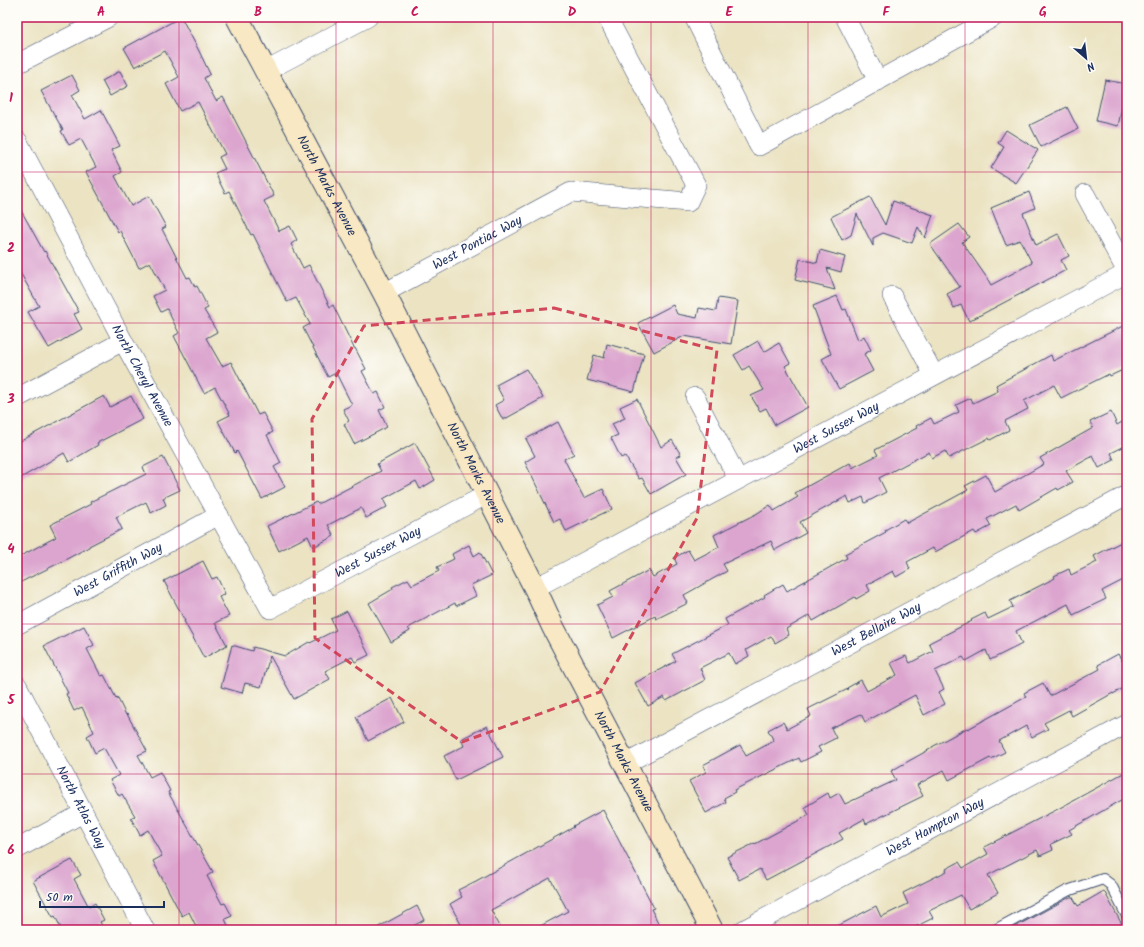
<svg xmlns="http://www.w3.org/2000/svg" width="1144" height="947" font-family="Kalam,sans-serif">
<style>
.building{fill:#dca5cf}
.lines{fill:none;stroke-linecap:round;stroke-linejoin:round}
.service-casing{stroke:#3a4a6d;stroke-width:12}
.minor-casing{stroke:#3a4a6d;stroke-width:20}
.secondary-casing{stroke:#3a4a6d;stroke-width:24}
.service{stroke:#fff;stroke-width:10}
.minor{stroke:#fff;stroke-width:19}
.secondary{stroke:#f8e8c3;stroke-width:22}
.marked{fill:none;stroke:#d1495b;stroke-width:3;stroke-dasharray:8 5;stroke-linejoin:round}
.grid{fill:none;stroke:#c2185b;stroke-width:1;stroke-opacity:0.55}
.labels{text-anchor:middle;dominant-baseline:central;stroke-width:4;stroke-linejoin:round;paint-order:stroke}
.street-label{font-size:13px;fill:#1b2f5e;stroke:#fdfcf7}
.neatline{fill:none;stroke:#c2185b;stroke-width:1.5}
.grid-label{font-size:13px;text-anchor:middle;font-weight:bold;fill:#c2185b}
</style>
<rect width="100%" height="100%" fill="#fdfcf7"/>
<filter id="ink" filterUnits="userSpaceOnUse"><feTurbulence type="fractalNoise" baseFrequency=".025" numOctaves="2"/><feDisplacementMap in="SourceGraphic" scale="8" xChannelSelector="R" yChannelSelector="G"/><feConvolveMatrix kernelMatrix="1 2 1 2 8 2 1 2 1" color-interpolation-filters="sRGB"/></filter>
<filter id="wash" filterUnits="userSpaceOnUse"><feTurbulence type="fractalNoise" baseFrequency=".012" numOctaves="4" result="noise"/><feDisplacementMap in="SourceGraphic" scale="16" xChannelSelector="R" yChannelSelector="G"/><feGaussianBlur stdDeviation="0.9" result="paint"/><feColorMatrix in="noise" values="0 0 0 0 0 0 0 0 0 0 0 0 0 0 0 0 0 1.4 0 .05"/><feComposite in="paint" operator="in"/></filter>
<g filter="url(#wash)">
<rect width="100%" height="100%" fill="#ebe3c2"/>
<g id="blocks">
<path class="building" d="M181,17L198,49L210,74L204,78L216,101L223,97L274,196L264,201L279,231L290,226L297,240L291,244L303,268L309,265L330,307L333,305L354,348H355L366,369L362,371L374,394L378,392L385,407L379,410L387,427L354,444L344,424L349,421L343,409L352,405L336,373L328,377L303,328L310,324L296,298L287,302L253,234L251,235L229,191L225,193L215,173L225,169L219,157L225,154L198,102L180,111L166,84L179,77L165,51L135,67L124,48Z
M120,71L128,86L110,96L102,81Z
M72,75L80,90L72,95L85,119L101,110L120,146L111,150L122,172L115,176L131,206L149,196L166,227L162,229L187,278L190,277L195,287L197,286L208,308L204,310L217,332L206,338L222,366L231,362L258,415L263,413L273,432L267,435L281,463L274,467L285,487L262,499L237,451L235,453L218,421L230,415L215,387L204,393L174,336L179,333L167,309L161,312L153,296L165,290L150,262L139,268L120,231L118,232L86,172L96,167L81,139L69,145L61,131L63,130L41,91Z
M1105,80L1127,84L1118,126L1096,121Z
M1067,107L1078,129L1041,147L1030,125Z
M1006,130L1038,150L1016,183L991,168L1004,147L998,143Z
M1029,192L1035,208L1023,213L1036,245L1058,234L1069,256L1061,260L1066,270L969,321L961,305L954,308L947,294L960,287L930,244L959,224L969,237L962,242L987,278L991,285L1032,263L1020,240L1006,245L991,208Z
M870,197L885,225L893,201L933,215L925,238L918,227L912,243L883,233L873,238V246L857,214L851,235L842,240L831,217Z
M17,203L44,252L45,251L79,312L74,314L82,329L49,348L28,312L39,306L17,267Z
M820,250L845,257L841,272L827,268L835,290L795,280L800,259L817,263Z
M837,296L843,310L846,309L858,340L864,336L871,350L864,354L873,371L839,389L822,359L831,354L813,306Z
M718,298L738,301L731,344L684,336L654,352L638,323L673,305L677,314L697,318L699,308L716,311Z
M1127,324V368L1110,376L1109,374L1061,398L1054,385L1024,401L1028,409L1005,421L1009,430L990,440L989,438L949,458L945,451L932,458L929,452L879,478L886,492L865,503L863,497L850,503L847,496L800,522L806,533L775,550L771,541L723,564L727,571L684,595L688,603L656,619L655,616L613,638L597,605L613,597L610,591L649,570L653,577L677,564L674,558L688,550L694,560L719,547L714,535L756,514L770,505L774,511L798,497L795,493L850,463L852,468L878,455L875,450L917,428L916,426L931,418L934,424L959,412L956,405L971,398L973,403L998,391L996,385L1051,355L1053,361Z
M758,341L764,352L779,343L790,363L785,366L808,407L775,425L766,408L760,411L751,396L764,390L749,366L743,370L734,355Z
M607,344L644,354L634,392L587,380L594,355L604,358Z
M526,369L543,398L503,420L495,405L504,400L496,385Z
M104,396L110,407L131,396L143,419L97,443L98,445L69,462L64,453L17,480V443Z
M637,399L661,447L672,440L681,455L676,457L686,474L651,494L642,478L639,479L625,456L621,458L611,438L618,435L612,424L625,418L620,407Z
M1111,412L1117,425L1127,419V445L1111,453L1114,460L1099,468L1093,456L1066,471L1073,482L1058,490L1057,488L1019,510L1016,504L987,519L991,526L976,534L974,531L935,552L933,548L907,562L910,569L896,577L893,571L867,585L870,591L856,599L855,597L813,621L810,615L786,629L789,635L775,643L771,636L746,650L749,656L735,664L729,653L700,668L705,680L666,701L664,697L648,706L635,683L676,661L672,654L728,625L725,619L765,597L764,595L783,584L787,591L847,558L845,554L886,532L885,530L904,519L907,523L968,490L965,486L986,475L995,492L1044,464L1040,458L1093,428L1090,422Z
M558,422L574,454L564,459L584,498L603,489L612,509L566,531L560,519L554,522L525,462L535,456L526,439Z
M415,443L435,480L420,489L416,481L383,499L387,507L366,518L361,508L328,525L334,536L313,547L308,536L279,551L267,526L316,502L318,504L381,471L377,464Z
M163,457L180,490L163,498L166,505L151,513L146,502L116,517L122,529L89,546V547L63,561L17,584V558L56,537L50,525L91,504L90,502L146,474L143,467Z
M1127,539V578L1102,591L1106,599L1073,615L1068,604L1016,631L1022,644L990,660L986,650L966,661L963,657L935,671L944,689L939,692L945,704L924,715L915,695L865,722L861,714L831,728L836,738L818,747L821,752L801,762L799,758L734,790L735,792L724,798L726,802L706,813L689,781L706,772L703,765L740,745L746,756L774,741L768,730L783,722L787,729L811,716L808,709L848,689L847,688L861,680L867,691L897,675L891,663L906,656L910,663L933,651L929,643L972,621L971,620L985,613L988,619L1013,607L1010,601L1055,578L1054,576L1069,569L1071,575L1097,562L1094,556Z
M469,545L474,556L480,552L492,575L471,585L476,596L456,606L455,603L408,628L410,631L391,642L369,603L393,589L392,587L408,579L412,585L439,571L437,567L454,559L452,554Z
M203,561L212,579L217,577L225,594L219,597L229,616L215,623L227,645L204,658L184,621H185L164,581Z
M347,611L369,655L355,662L352,657L325,671L330,679L294,699L270,656L261,687L245,683L242,693L221,687L232,645L252,651L253,647L285,656L309,642L310,643L336,630L331,619Z
M84,626L94,645L87,649L101,676L104,675L116,698L117,697L126,715L127,714L147,751L138,755L150,777L160,772L170,791L168,792L213,872L207,876L222,904L225,903L232,916L225,919L230,930H198L189,912L182,916L153,861L162,856L148,830L140,835L131,818L135,816L122,794L119,796L110,780L119,775L104,748L95,753L87,736L94,732L82,707L74,711L66,694L68,693L44,646Z
M1118,654L1122,661L1127,659V686L1113,694V693L1072,716L1069,710L1044,723L1048,729L1032,737L1026,726L999,741L1005,752L991,759L990,758L949,780L944,770L917,785L923,796L866,824L864,819L839,833L843,839L766,880L760,869L739,880L727,857L755,843V844L809,815L805,807L828,793L830,798L839,793L845,804L896,780L891,771L932,748V747L967,728L968,729L1026,697L1024,693L1043,683L1050,696L1100,669L1098,665Z
M392,698L404,722L368,741L356,717Z
M487,726L503,757L456,780L444,756L464,746L461,739Z
M1127,771V797L1069,830L1072,834L1051,844L1053,850L1040,856L1037,850L988,875L998,893L969,909L961,895L929,911L933,918L909,930H830L876,906L881,917L908,904L903,893L947,871L946,869L959,862L963,868L988,854L984,847L1058,809Z
M603,810L654,908L651,909L662,930H533L568,911L550,878L491,910L502,930H464L450,904L462,897L458,890L476,881L574,827L573,826Z
M72,860L81,875L74,879L89,907L95,903L104,920L100,922L104,930H62L55,916L53,917L33,881Z
M1104,891L1125,930H1009L1072,896L1078,906Z
M417,906L424,920L406,930H373Z"/>
</g>
</g>
<g filter="url(#ink)">
<use href="#blocks" fill-opacity="0" stroke="#3a4a6d" stroke-width="1"/>
<g class="lines">
<g class="service-casing">
<path id="service" d="M995,930L1067,891L1103,879L1111,885L1127,916"/>
</g>
<g class="minor-casing">
<g id="minor">
<path d="M694,17L759,146L994,17"/>
<path d="M845,17L878,81"/>
<path d="M17,64L109,17"/>
<path d="M266,71L368,17"/>
<path id="s1" d="M17,140L123,341L270,609L486,495"/>
<path d="M1085,194L1127,272"/>
<path id="s2" d="M384,293L571,192L688,202L696,185L607,17"/>
<path d="M892,296L934,375"/>
<path d="M695,397L738,479"/>
<path d="M17,398L123,341"/>
<path id="s3" d="M535,588L1127,273"/>
<path id="s4" d="M17,625L219,515"/>
<path id="s5" d="M17,685L145,930"/>
<path id="s6" d="M625,764L1127,495"/>
<path d="M17,849L83,813"/>
<path id="s7" d="M743,930L1127,724"/>
</g>
</g>
<g class="secondary-casing">
<g id="secondary">
<path id="s8" d="M237,17L384,293L535,588L553,627L625,764L712,930"/>
</g>
</g>
<use href="#service" class="service"/>
<use href="#minor" class="minor"/>
<use href="#secondary" class="secondary"/>
</g>
</g>
<path class="marked" d="M554,308L717,350L697,518L600,692L462,742L315,638L312,419L364,326Z"/>
<path class="grid" d="M179,17V930M336,17V930M493,17V930M651,17V930M808,17V930M965,17V930M17,172H1127M17,323H1127M17,474H1127M17,624H1127M17,774H1127"/>
<g class="labels">
<g class="street-label">
<text stroke="none"><textPath href="#s8" startOffset="191">North Marks Avenue</textPath></text>
<text stroke="none"><textPath href="#s2" startOffset="106">West Pontiac Way</textPath></text>
<text stroke="none"><textPath href="#s1" startOffset="267">North Cheryl Avenue</textPath></text>
<text stroke="none"><textPath href="#s3" startOffset="341">West Sussex Way</textPath></text>
<text stroke="none"><textPath href="#s8" startOffset="515">North Marks Avenue</textPath></text>
<text stroke="none"><textPath href="#s1" startOffset="655">West Sussex Way</textPath></text>
<text stroke="none"><textPath href="#s4" startOffset="115">West Griffith Way</textPath></text>
<text stroke="none"><textPath href="#s6" startOffset="285">West Bellaire Way</textPath></text>
<text stroke="none"><textPath href="#s8" startOffset="839">North Marks Avenue</textPath></text>
<text stroke="none"><textPath href="#s5" startOffset="138">North Atlas Way</textPath></text>
<text stroke="none"><textPath href="#s7" startOffset="218">West Hampton Way</textPath></text>
</g>
</g>
<rect width="1144" height="947" fill="none" stroke="#fdfcf7" stroke-width="44"/>
<g transform="translate(1086 58) rotate(152)" stroke="#fdfcf7" stroke-width="3" paint-order="stroke">
<path d="M0-3L7 15L0 10L-7 15Z" fill="#1b2f5e"/>
<text y="-6" font-size="11" font-weight="bold" text-anchor="middle" fill="#1b2f5e">N</text>
</g>
<path d="M40 901v6h124v-6" fill="none" stroke="#1b2f5e" stroke-width="2"/>
<text x="46" y="901" font-size="12" fill="#1b2f5e" stroke="#fdfcf7" stroke-width="3" paint-order="stroke">50 m</text>
<rect x="22" y="22" width="1100" height="903" class="neatline"/>
<g class="grid-label">
<text x="101" y="16">A</text>
<text x="258" y="16">B</text>
<text x="415" y="16">C</text>
<text x="572" y="16">D</text>
<text x="729" y="16">E</text>
<text x="886" y="16">F</text>
<text x="1043" y="16">G</text>
<text x="11" y="102">1</text>
<text x="11" y="252">2</text>
<text x="11" y="403">3</text>
<text x="11" y="553">4</text>
<text x="11" y="704">5</text>
<text x="11" y="854">6</text>
</g>
</svg>
